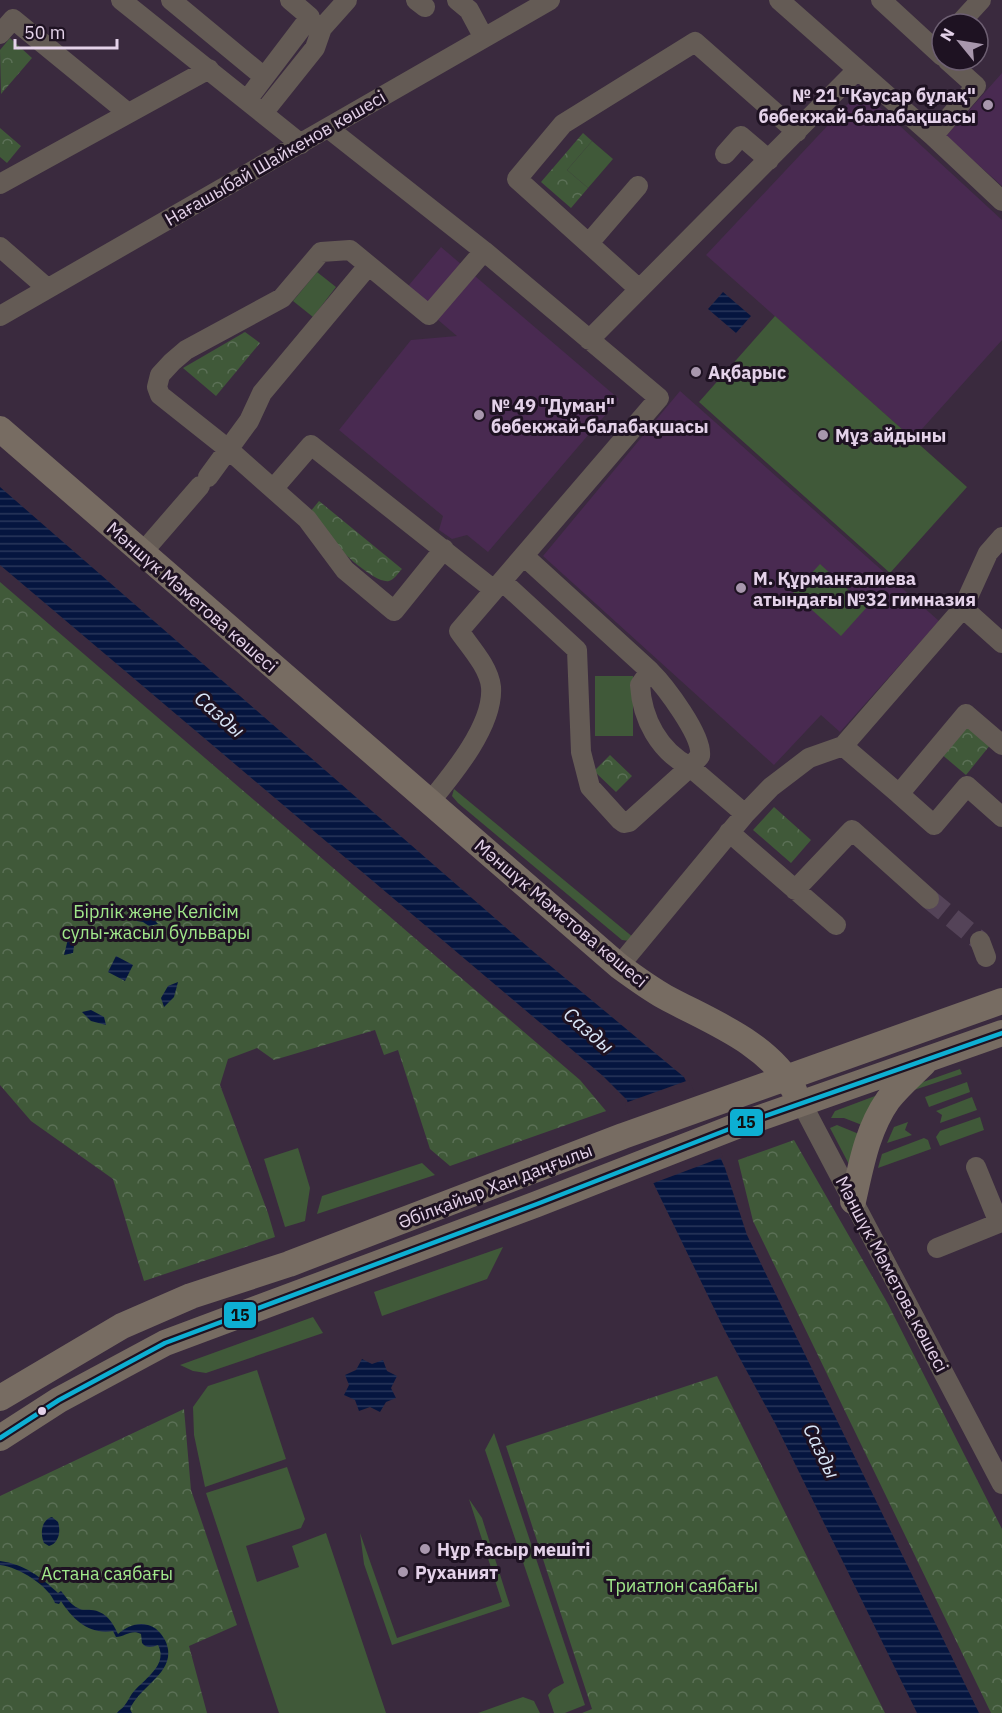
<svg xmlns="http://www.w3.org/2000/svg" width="1002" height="1713" font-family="'IBM Plex Sans',sans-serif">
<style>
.built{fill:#492a51}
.grass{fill:#405939}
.park{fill:url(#park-crowns)}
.water{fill:url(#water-rules)}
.pier{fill:#3a2a3e}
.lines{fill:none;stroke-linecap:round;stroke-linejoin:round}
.minor-tunnel{stroke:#544358;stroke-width:20;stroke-dasharray:20 10;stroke-linecap:butt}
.minor{stroke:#645b55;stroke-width:20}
.major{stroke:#776c62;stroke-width:26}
.bus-1-casing{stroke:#1e1222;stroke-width:9}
.bus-1{stroke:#0dafd3;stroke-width:4.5}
.poi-dot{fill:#a897ad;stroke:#1e1222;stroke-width:2}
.bus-dot{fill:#e4d2e9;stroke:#1e1222;stroke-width:2}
.labels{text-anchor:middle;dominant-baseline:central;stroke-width:6;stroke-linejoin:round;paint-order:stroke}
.poi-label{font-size:18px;font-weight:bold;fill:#e4d2e9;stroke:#1e1222;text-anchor:start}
.street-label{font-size:18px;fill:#e4d2e9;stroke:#1e1222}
.park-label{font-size:18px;fill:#a1e88b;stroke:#1e1222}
.water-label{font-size:20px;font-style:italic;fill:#d8e5f7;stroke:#1e1222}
.line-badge{stroke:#1e1222;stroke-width:2}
.pale-badge-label{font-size:16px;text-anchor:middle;font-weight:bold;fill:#111}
</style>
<defs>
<pattern id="park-crowns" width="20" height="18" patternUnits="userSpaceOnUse" patternTransform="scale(1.5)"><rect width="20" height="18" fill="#405939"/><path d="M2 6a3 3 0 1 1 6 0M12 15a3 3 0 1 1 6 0" fill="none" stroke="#5b7056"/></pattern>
<pattern id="water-rules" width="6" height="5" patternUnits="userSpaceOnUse" patternTransform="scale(1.5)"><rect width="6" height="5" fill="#05153f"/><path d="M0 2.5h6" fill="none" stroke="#29365b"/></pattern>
</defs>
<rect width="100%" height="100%" fill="#3a2a3e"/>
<path class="built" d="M1002,73V186L946,136Z
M861,90L1002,220V340L913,439L706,255Z
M441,247L619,399L488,552L467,535L452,539L439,530L443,516L339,430L411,340L457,336L404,291Z
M680,391L939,621L840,732L821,715L774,765L543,556Z"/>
<path class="grass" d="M592,141L613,159L588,188L567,170Z
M317,272L336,287L313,317L293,301Z
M775,316L967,487L890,573L699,402Z
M820,564L867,607L841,636L793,593Z
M595,676H633V736H595Z
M454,789L634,938L629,941L622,940L458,803L452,796Z
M960,1069L962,1074L911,1091L909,1087Z
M967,1082L970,1092L929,1107L925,1097Z
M883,1093L862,1125L844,1118H831L835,1111Z
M972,1097L977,1110L940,1123L942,1115L936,1111Z
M980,1117L984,1130L940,1146L936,1137L940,1131Z
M908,1122L905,1130L912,1135L887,1143L894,1127Z
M837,1125L859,1134L853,1172L830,1128Z
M924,1138L928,1140L931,1149L878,1168L882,1154Z
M298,1148L310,1188L305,1221L285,1227L264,1159Z
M422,1163L435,1175L317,1214L322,1196Z
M503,1247L487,1279L382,1316L374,1292Z
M313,1317L323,1333L206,1373L193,1371L180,1365Z
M257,1370L286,1459L205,1487L194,1435L193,1407L208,1386Z
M494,1433L585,1705L565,1713H554L548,1695L553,1689L564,1683L485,1450Z
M287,1467L305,1519L301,1528L246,1546L257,1582L299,1567L292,1546L326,1533L386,1713H279L206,1493Z
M469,1499L482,1518L510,1606L392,1645L364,1564L360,1533L397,1638L502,1602Z
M523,1697L534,1701L540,1713H478Z"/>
<path class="park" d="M10,38L32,58L1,94L0,50Z
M0,128L21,146L7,163L0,157Z
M583,133L592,141L567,170L588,188L571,208L541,182Z
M245,332L260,343L216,396L183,368Z
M319,501L402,569C398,573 394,580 389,581C376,584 342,552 332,542C324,534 317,522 310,512Z
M0,582L580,1080L606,1111L450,1166L430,1149L398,1050L384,1055L375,1030L274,1060L257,1048L228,1059L220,1085L268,1213L275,1237L144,1281L113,1179L31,1121L0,1085Z
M966,722L991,744L966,775L940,753Z
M610,755L632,776L616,792L594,771Z
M774,807L811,840L791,863L753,830Z
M794,1140L888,1304L1002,1529V1713H991L753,1221L738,1160Z
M717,1376L885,1713H582L592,1709L506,1446Z
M184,1409L191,1490L237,1625L189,1646L207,1713H0V1496Z"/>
<path class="water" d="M723,292L751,316L736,333L708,309Z
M0,487L535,953L684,1077L725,1168L747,1235L979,1713H917L776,1425L725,1331L649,1174L627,1100L603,1076L0,565Z
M140,911L152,917L158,924L149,926L143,922L137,921L135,912Z
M77,932L79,941L74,946L73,953L64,955L68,939Z
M116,956L133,965L125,981L108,972Z
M178,982L174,997L164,1007L161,998L168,986Z
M91,1010L104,1017L106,1025L91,1021L82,1012Z
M362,1359L372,1364L383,1360L387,1371L397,1376L391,1388L396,1398L386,1402L380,1412L370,1407L359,1411L355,1400L344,1395L349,1385L345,1375L356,1370Z
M52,1517L58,1522C61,1531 59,1543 49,1546L44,1543C40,1534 41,1520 52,1517Z
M0,1561C24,1564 41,1577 58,1593L61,1591C66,1597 71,1605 78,1608C83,1611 86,1609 91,1610C106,1611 113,1623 118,1634C127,1627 136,1622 148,1625C156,1627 161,1633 165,1640C180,1671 140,1685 130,1709L132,1713H117C119,1710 122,1709 124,1706C128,1702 130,1695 135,1690C146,1678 168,1664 158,1645C152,1647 147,1649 142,1643L141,1634C131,1629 125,1637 116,1637L113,1631C90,1635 73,1620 61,1601L59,1604L55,1603C49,1586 19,1567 0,1565Z"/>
<path class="pier" d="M689,1080L723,1157L651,1184L646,1175L625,1103Z"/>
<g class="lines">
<path class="minor-tunnel" d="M929,899L980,941"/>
<path class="minor" d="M121,0L301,144
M171,0L264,77
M416,0L425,7
M457,0L469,10L484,38
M779,0L933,136L1002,201
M881,0L942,56
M959,24L981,0
M0,34L13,19L128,113
M247,100L310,17L290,0
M263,113L315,48L322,28L347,0
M328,128L484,251L659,398L459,631C470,647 489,667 491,687C494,725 452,775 429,803
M933,136L976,86L947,60
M725,154L741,136L769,160
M0,184L209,69
M589,243L638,186
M0,247L47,288
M639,289L517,179L563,124L695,42L797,132
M0,316L550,0
M589,340L857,70
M208,477L249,421L262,393L368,266
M273,489L311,445L494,590
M444,549L394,611L345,570L307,519L228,449L160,395L157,387L160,375L172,362L186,350L282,298L321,252L350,250L429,315L484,251
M142,553L200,486
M524,556L650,671C665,686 703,736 700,756L690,767C659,751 642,719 640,685L650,671
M502,581L577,650L581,752L590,787L620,820L624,823L629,822L690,767L745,814
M963,608L1002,643
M843,746L899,794L966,714L1002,745
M899,794L934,825L967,786L1002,817
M729,832L836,925
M795,890L852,830L929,899
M980,941L986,957
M619,966L745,814L771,787L809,758L843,746L963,608L988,553L1002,537
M802,1104L1002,1484
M937,1248L999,1223L976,1167"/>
<path class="major" d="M0,429L619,966C634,977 649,988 665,997C711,1022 767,1042 794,1090
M853,1201C861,1166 867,1130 888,1100C898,1087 912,1075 924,1063
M0,1398L122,1326L191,1296L289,1264L623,1136L1002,1001
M0,1438L59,1400L165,1343L537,1204L737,1126L1002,1033"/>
<g class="bus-1-casing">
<path id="bus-1" d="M0,1438L59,1400L165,1343L537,1204L737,1126L1002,1033"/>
</g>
<use href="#bus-1" class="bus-1"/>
</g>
<g class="poi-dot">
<circle cx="988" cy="105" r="6"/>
<circle cx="696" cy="372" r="6"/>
<circle cx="479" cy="415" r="6"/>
<circle cx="823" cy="435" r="6"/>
<circle cx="741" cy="588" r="6"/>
<circle cx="425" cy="1549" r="6"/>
<circle cx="403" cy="1572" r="6"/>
</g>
<circle class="bus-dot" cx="42" cy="1411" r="5"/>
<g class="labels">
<g class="poi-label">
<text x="976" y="95" text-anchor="end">№ 21 "Кәусар бұлақ"<tspan x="976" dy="21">бөбекжай-балабақшасы</tspan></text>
<text x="708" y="372">Ақбарыс</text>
<text x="491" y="405">№ 49 "Думан"<tspan x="491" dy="21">бөбекжай-балабақшасы</tspan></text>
<text x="835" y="435">Мұз айдыны</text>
<text x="753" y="578">М. Құрманғалиева<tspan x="753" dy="21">атындағы №32 гимназия</tspan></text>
<text x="437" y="1549">Нұр Ғасыр мешіті</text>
<text x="415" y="1572">Руханият</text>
</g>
<g class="street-label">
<text transform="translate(275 158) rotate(-30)">Нағашыбай Шайкенов көшесі</text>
<text transform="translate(192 597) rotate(41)">Мәншүк Мәметова көшесі</text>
<text transform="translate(561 913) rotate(40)">Мәншүк Мәметова көшесі</text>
<text transform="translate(495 1186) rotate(-21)">Әбілқайыр Хан даңғылы</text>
<text transform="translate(892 1274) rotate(62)">Мәншүк Мәметова көшесі</text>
</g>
<g class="park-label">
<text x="156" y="911">Бірлік және Келісім<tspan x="156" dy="21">сулы-жасыл бульвары</tspan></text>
<text x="107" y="1573">Астана саябағы</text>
<text x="682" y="1585">Триатлон саябағы</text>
</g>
<g class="water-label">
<text transform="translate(220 714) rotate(41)">Сазды</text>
<text transform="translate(589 1030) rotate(41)">Сазды</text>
<text transform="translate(822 1451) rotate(64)">Сазды</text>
</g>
</g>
<g class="line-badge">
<rect x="729" y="1108" width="35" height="29" rx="6" fill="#0dafd3"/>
<rect x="223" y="1301" width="34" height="28" rx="6" fill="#0dafd3"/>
</g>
<g class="pale-badge-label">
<text x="746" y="1128">15</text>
<text x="240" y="1321">15</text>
</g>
<g transform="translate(960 42) rotate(300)"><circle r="28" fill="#1e1222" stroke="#6d5f72" stroke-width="1.5"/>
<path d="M0-4.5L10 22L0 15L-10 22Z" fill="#a897ad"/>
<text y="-9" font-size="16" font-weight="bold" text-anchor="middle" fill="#e4d2e9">N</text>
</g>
<path d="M15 39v9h102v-9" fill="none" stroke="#e4d2e9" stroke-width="3"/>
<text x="24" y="39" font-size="18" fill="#e4d2e9" stroke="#1e1222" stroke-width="4.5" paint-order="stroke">50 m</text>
</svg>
